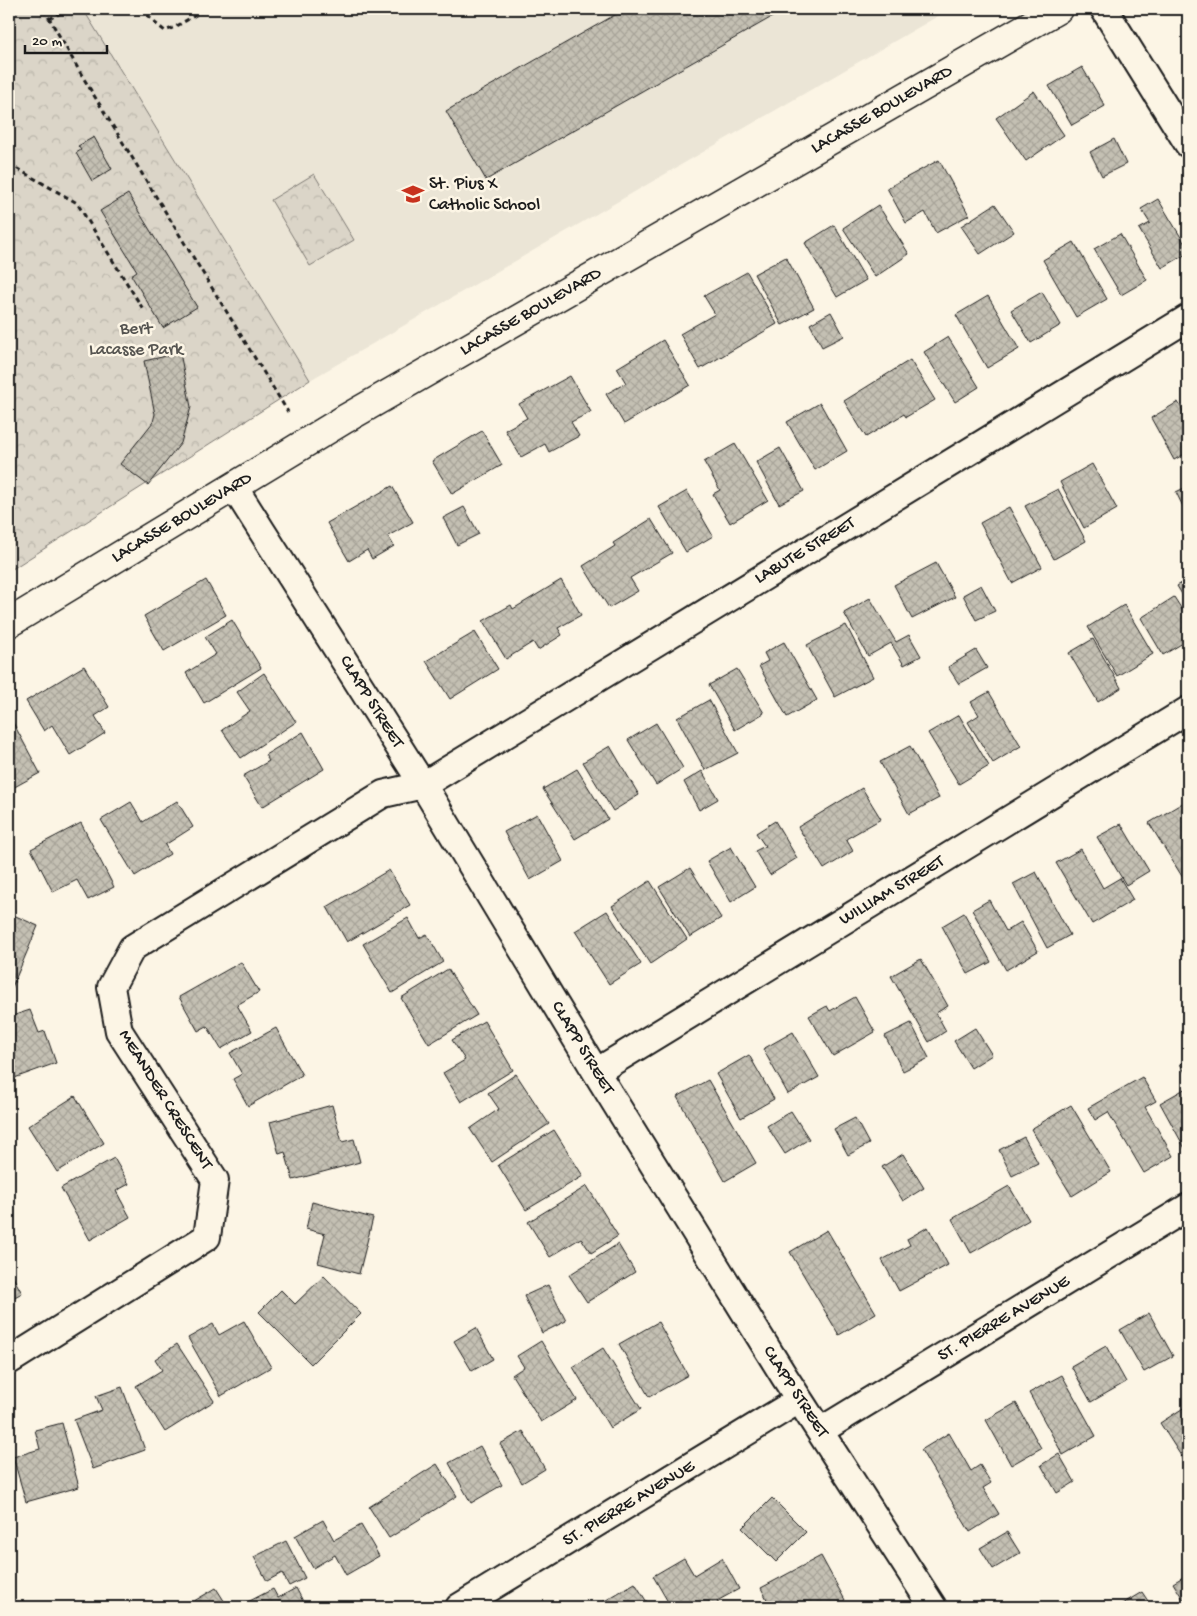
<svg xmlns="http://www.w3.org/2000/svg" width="1197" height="1616" font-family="'Gochi Hand',sans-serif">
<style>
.built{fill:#ebe5d6}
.forest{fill:url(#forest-crowns);stroke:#7c7872}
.building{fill:url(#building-cross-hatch);stroke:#1c1c1c}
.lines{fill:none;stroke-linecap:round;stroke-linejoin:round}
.street-casing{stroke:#1c1c1c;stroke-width:30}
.secondary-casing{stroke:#1c1c1c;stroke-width:31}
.path{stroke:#1c1c1c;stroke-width:3;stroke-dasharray:5 4;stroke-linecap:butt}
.street{stroke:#fcf5e5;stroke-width:26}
.secondary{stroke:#fcf5e5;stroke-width:28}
.labels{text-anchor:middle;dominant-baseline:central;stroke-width:5;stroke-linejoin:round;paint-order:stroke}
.street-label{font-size:18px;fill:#1c1c1c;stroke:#fcf5e5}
.poi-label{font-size:18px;fill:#1c1c1c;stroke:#fcf5e5;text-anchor:start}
.park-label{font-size:18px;fill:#555450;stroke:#fcf5e5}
</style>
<defs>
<pattern id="forest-crowns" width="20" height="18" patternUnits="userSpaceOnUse" patternTransform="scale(1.25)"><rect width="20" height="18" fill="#dbd5c8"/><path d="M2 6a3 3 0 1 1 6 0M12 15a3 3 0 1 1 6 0" fill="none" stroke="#bbb6ab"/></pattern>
<pattern id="building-cross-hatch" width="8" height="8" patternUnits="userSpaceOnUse" patternTransform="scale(1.25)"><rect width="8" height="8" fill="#c4c0b3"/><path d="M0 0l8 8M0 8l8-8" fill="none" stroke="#a8a499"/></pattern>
</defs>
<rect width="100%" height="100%" fill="#fcf5e5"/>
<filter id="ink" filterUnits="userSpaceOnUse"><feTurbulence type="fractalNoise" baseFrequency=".02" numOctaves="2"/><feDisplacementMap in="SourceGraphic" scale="10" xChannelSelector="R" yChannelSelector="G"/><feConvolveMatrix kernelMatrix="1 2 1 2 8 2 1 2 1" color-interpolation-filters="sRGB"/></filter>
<g filter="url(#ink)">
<path class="built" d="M83,9H950L310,380Z"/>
<path class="forest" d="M9,9H83L310,380L9,571Z
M314,174L354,240L310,266L271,200Z"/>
<path class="building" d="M619,9H786L486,180L446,111L620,12Z
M1082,67L1105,106L1072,125L1049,86Z
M1034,91L1064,135L1026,161L996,118Z
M94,137L112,169L92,181L76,153L81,150L78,146Z
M1114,139L1126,164L1102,176L1090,152Z
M939,160L969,215L936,233L925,212L906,223L887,188Z
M128,194L197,307L163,328L131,275L137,271L100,211Z
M1158,199L1188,249V253L1162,268L1139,229L1150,223L1141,209Z
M995,204L1014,232L980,254L961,226Z
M878,205L909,254L875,277L843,228Z
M834,225L866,280L837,297L805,243Z
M1120,234L1147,280L1121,295L1094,249Z
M1074,242L1107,299L1076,317L1043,260Z
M786,257L814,308L782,325L754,274Z
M747,272L777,324L700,369L680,334L715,314L704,296Z
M1042,292L1061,325L1031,343L1011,310Z
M988,296L1019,349L987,368L956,315Z
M831,312L844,336L822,347L810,324Z
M948,337L979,387L955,402L924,352Z
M663,340L690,385L624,424L606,394L626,383L617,368Z
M180,353L191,407L181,443L148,485L120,464L153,422L155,414L144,361Z
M910,360L935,400L906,417L904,414L866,437L844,401Z
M570,376L591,412L571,422L579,436L549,452L545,444L521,457L505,430L527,418L519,404Z
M1178,402L1188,420V452L1174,460L1151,418Z
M820,403L847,451L815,470L787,422Z
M482,431L502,465L452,494L432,461Z
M735,444L768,500L730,523L713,494L720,490L704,462Z
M780,448L804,491L779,504L756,462Z
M1092,464L1117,509L1084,528L1060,482Z
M392,486L413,522L388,536L394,546L372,559L367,550L349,561L327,523Z
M1188,486V517L1176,492Z
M1058,489L1086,541L1054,559L1025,506Z
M687,491L713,536L686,552L659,507Z
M464,507L479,534L457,545L443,518Z
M1009,507L1042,567L1012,583L980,523Z
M651,519L672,553L630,578L638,591L609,608L583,566L615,546L613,543Z
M936,563L955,597L912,619L894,585Z
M1188,579V604L1177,586Z
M206,580L226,615L164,651L144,616Z
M561,580L581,615L558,628L562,635L538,650L533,642L506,659L483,621L511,605L513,609Z
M981,585L995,611L976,620L963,595Z
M1174,597L1188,619V640L1163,655L1141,618Z
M870,598L896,642L909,635L921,656L904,665L891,643L868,656L844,613Z
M1124,605L1153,654L1117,676L1088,627Z
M232,620L261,668L204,703L186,673L216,654L205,637Z
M846,625L873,677L835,697L807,645Z
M475,632L498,669L450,699L426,661Z
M1093,639L1121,688L1098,702L1069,653Z
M784,642L817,700L787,717L759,666L768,661L764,653Z
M976,650L987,668L959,684L948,667Z
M84,666L109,707L95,716L105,733L70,755L52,725L44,731L26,701Z
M737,669L764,713L735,730L709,685Z
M264,673L296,722L241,758L222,730L250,711L237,692Z
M989,692L1021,746L993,763L968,722L979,715L971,702Z
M709,700L738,753L705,770L677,718Z
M9,715L40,773L9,790Z
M959,715L989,766L959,784L928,733Z
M656,723L683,768L656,785L628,740Z
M303,732L324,769L262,807L243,776L269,761L265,755Z
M610,746L639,795L613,811L583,762Z
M910,746L939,798L909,814L880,762Z
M577,769L608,819L575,839L543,789Z
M702,771L718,799L699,810L684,782Z
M862,788L881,819L846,839L853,851L824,869L798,827Z
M177,801L193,827L165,845L170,854L135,876L101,820L131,802L143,822Z
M1186,801L1188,805V886L1149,823Z
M537,814L563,861L530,880L504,832Z
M775,821L797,858L770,875L755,851L765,846L756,833Z
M81,823L114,887L88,900L77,880L53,892L31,849Z
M1121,824L1149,871L1126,885L1097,837Z
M731,847L755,887L731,902L707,861Z
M1081,849L1103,888L1120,878L1133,900L1092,924L1056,863Z
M690,868L721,918L690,937L659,887Z
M389,870L410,905L347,942L327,907Z
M1036,872L1070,935L1047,948L1013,884Z
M650,881L687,939L650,964L612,906Z
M989,900L1006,931L1021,922L1038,951L1006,970L972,910Z
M607,911L641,964L609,984L575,931Z
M9,913L38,926L10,992L9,991Z
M964,913L991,962L968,974L942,926Z
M408,918L419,938L427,934L443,962L392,993L363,944Z
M921,959L948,1006L936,1013L946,1031L929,1042L891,976Z
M241,962L259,992L237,1005L252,1031L221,1049L207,1026L198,1031L179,997Z
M448,969L477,1015L429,1044L401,998Z
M855,997L875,1032L833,1056L809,1016L827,1006L830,1011Z
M30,1010L39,1033L45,1031L56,1063L9,1080V1017Z
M484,1021L513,1070L461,1102L443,1073L465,1060L452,1040Z
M911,1023L929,1058L903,1071L885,1036Z
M276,1028L302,1075L248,1106L233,1079L242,1074L230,1053Z
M975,1028L992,1055L971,1068L954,1041Z
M793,1032L819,1077L788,1094L763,1049Z
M749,1055L774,1099L741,1118L716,1074Z
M1188,1060V1077L1180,1064Z
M516,1074L549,1124L492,1162L470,1129L499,1109L488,1093Z
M1142,1077L1156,1101L1145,1107L1173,1156L1144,1173L1108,1112L1095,1120L1088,1108Z
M708,1080L756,1163L725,1181L677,1097Z
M1188,1087V1154L1160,1103Z
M75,1096L104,1143L57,1172L28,1126Z
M332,1105L342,1142L354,1139L360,1162L293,1180L285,1152L279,1154L270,1122Z
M1071,1105L1111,1172L1072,1196L1031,1129Z
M791,1111L809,1139L785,1154L767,1126Z
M855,1118L869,1144L848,1155L834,1129Z
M554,1130L583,1176L526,1210L498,1165Z
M1024,1137L1038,1163L1012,1176L999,1150Z
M903,1154L924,1188L903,1201L882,1167Z
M114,1158L129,1184L116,1191L130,1217L90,1240L61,1188Z
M587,1186L618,1236L591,1253L581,1238L550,1257L528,1222Z
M1009,1186L1029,1220L971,1253L952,1219Z
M312,1202L373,1218L359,1274L318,1263L325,1234L306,1229Z
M928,1227L948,1265L899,1291L882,1260L910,1245L907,1239Z
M827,1230L876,1313L839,1335L790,1252Z
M618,1244L635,1272L587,1302L569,1275Z
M9,1270L22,1293L9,1300Z
M324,1276L361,1314L311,1364L259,1312L281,1290L295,1304Z
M548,1285L566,1321L542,1333L524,1296Z
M1149,1313L1173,1356L1144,1372L1120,1330Z
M244,1321L271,1367L221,1396L188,1338L213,1324L219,1335Z
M658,1322L688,1375L649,1397L619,1344Z
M476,1328L493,1359L472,1371L454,1341Z
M541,1341L577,1400L541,1422L512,1375L524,1367L517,1356Z
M177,1344L214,1401L165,1432L136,1386L162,1370L155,1359Z
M1106,1346L1126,1382L1091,1402L1071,1366Z
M603,1348L641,1409L610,1428L573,1367Z
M1062,1375L1096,1436L1063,1455L1029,1393Z
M122,1387L145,1450L93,1469L74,1420L102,1410L96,1396Z
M1016,1403L1041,1448L1011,1465L986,1420Z
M1188,1405V1456L1183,1459L1160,1423Z
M62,1423L79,1487L26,1502L13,1457L40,1449L35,1430Z
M523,1431L545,1469L522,1483L500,1444Z
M949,1433L971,1471L980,1465L991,1483L983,1488L999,1514L970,1532L921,1450Z
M480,1446L502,1485L471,1503L449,1463Z
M1059,1454L1075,1482L1057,1493L1041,1465Z
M437,1464L457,1496L389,1538L369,1507Z
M772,1498L806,1532L776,1562L742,1528Z
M323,1520L334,1540L361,1525L379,1556L346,1575L335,1555L313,1568L295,1536Z
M1007,1532L1020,1553L993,1569L980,1548Z
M286,1541L305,1578L289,1586L282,1573L267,1581L254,1557Z
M821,1556L845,1600L832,1607H771L761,1588Z
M684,1558L694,1575L722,1558L739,1589L717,1601L721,1607H671L653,1576Z
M1188,1574V1607L1173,1583Z
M635,1583L650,1607H597L596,1606Z
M216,1588L228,1607H184Z
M296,1588L306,1607H244L242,1605L273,1589L278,1598Z
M1142,1592L1152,1607H1117Z"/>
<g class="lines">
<g class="street-casing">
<path id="street" d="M1104,9L1188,144
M234,487L423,785L596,1072L784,1376L933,1607
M596,1072L1188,710
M9,1361L207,1237L215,1180L119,1031L111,987L132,948L383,794L423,785L1188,318
M820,1431L1188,1207
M459,1607L799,1400"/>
</g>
<g class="secondary-casing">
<path id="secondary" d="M9,623L345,419L1058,9"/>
</g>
<path class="path" d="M44,9L84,79L288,412
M141,9L155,23L165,31L175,27L206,9
M49,19L68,9
M9,164L77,203L143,309"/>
<use href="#street" class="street"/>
<use href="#secondary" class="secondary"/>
</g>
</g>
<defs>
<g id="school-bare" transform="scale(1.725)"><path d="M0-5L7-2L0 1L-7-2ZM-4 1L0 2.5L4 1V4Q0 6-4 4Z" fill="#c8321e" stroke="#fcf5e5" stroke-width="2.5" paint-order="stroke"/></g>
</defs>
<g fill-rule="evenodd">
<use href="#school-bare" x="413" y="194"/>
</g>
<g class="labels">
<g class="street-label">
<text transform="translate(882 110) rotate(-30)">LACASSE BOULEVARD</text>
<text transform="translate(531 312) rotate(-30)">LACASSE BOULEVARD</text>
<text transform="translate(182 518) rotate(-31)">LACASSE BOULEVARD</text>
<text transform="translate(805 551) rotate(-31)">LABUTE STREET</text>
<text transform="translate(371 702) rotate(58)">CLAPP STREET</text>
<text transform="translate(892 891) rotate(-31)">WILLIAM STREET</text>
<text transform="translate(582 1048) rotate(59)">CLAPP STREET</text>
<text transform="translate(165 1100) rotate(58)">MEANDER CRESCENT</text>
<text transform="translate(1004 1319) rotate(-31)">ST. PIERRE AVENUE</text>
<text transform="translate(795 1392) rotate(57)">CLAPP STREET</text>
<text transform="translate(629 1504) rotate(-31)">ST. PIERRE AVENUE</text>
</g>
<g class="poi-label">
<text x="429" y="184">St. Pius X<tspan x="429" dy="21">Catholic School</tspan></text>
</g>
<g class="park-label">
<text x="136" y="329">Bert<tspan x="136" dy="21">Lacasse Park</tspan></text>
</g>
</g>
<rect width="1197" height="1616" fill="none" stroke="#fcf5e5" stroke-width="30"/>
<rect x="15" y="15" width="1167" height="1586" fill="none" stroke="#1c1c1c" stroke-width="2" filter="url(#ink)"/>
<path d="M25 45v8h82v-8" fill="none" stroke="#1c1c1c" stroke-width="2.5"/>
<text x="32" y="45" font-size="15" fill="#1c1c1c" stroke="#fcf5e5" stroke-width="4" paint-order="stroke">20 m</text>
</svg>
